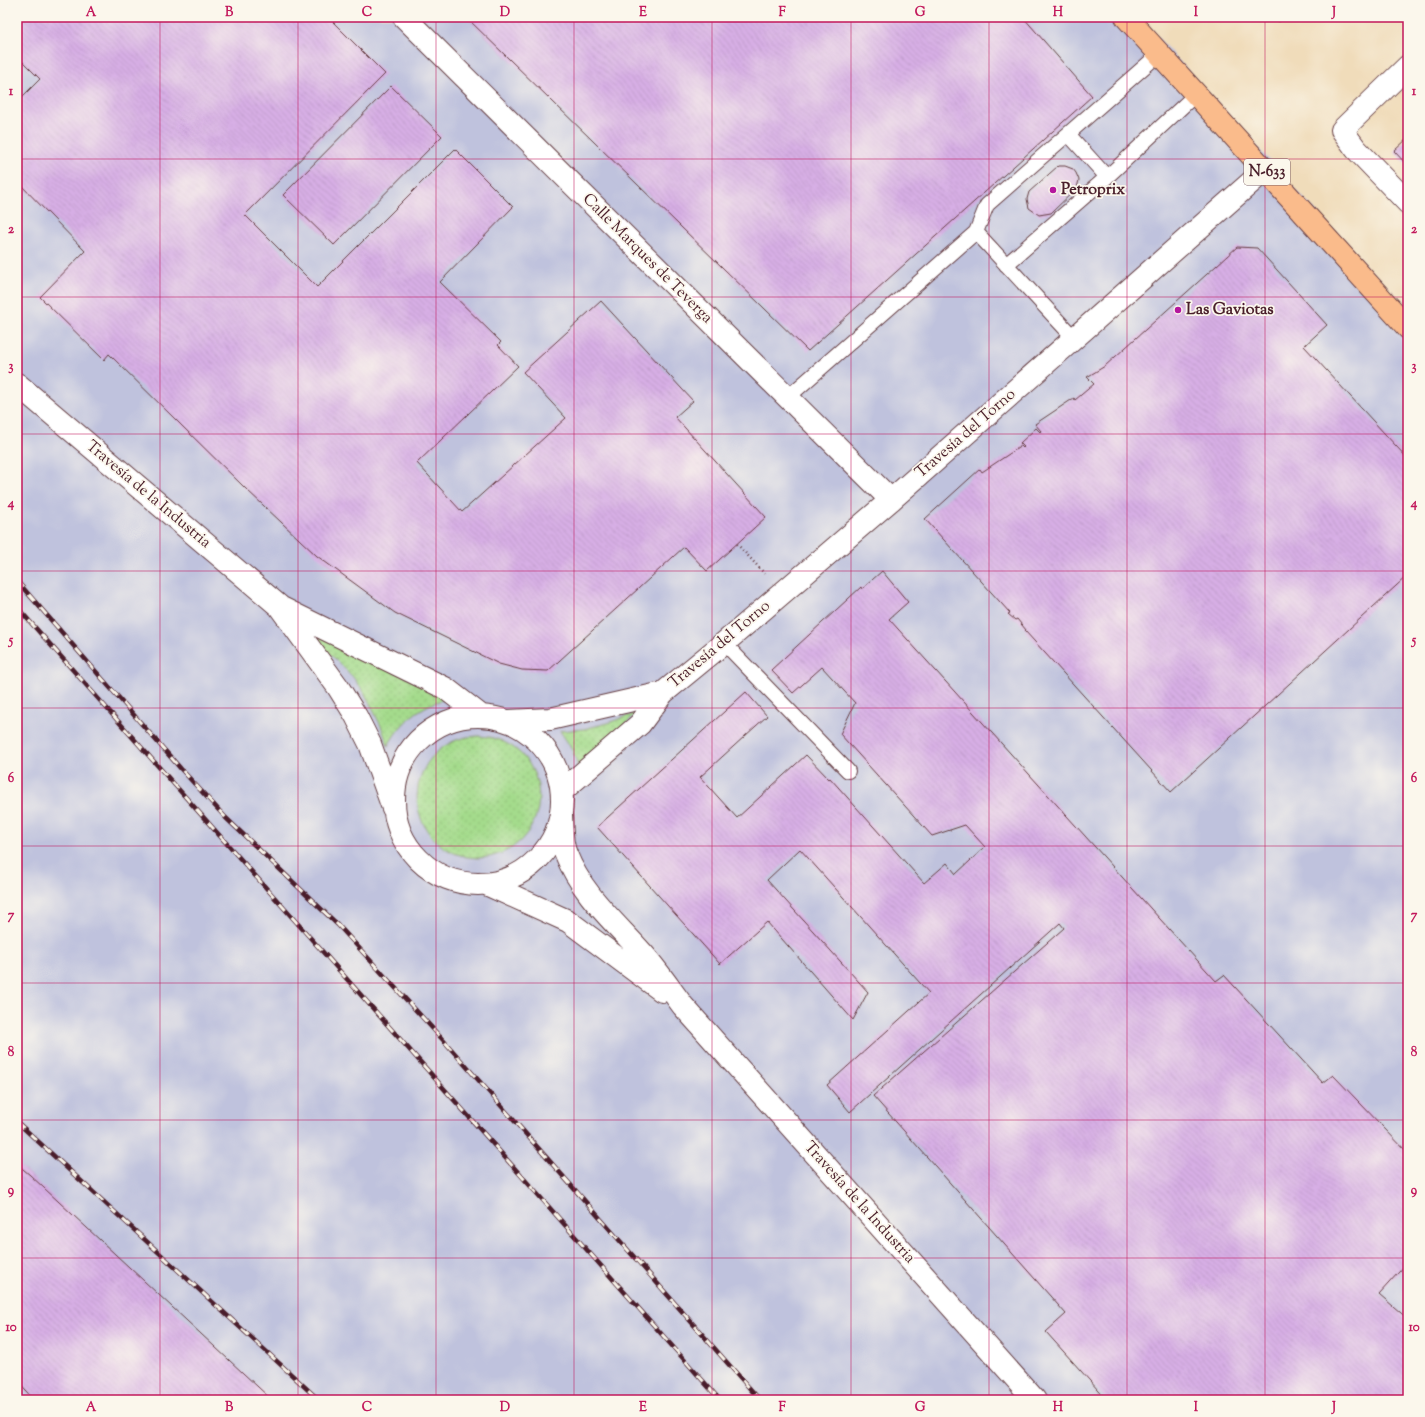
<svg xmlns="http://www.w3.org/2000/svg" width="1425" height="1417" font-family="'Sorts Mill Goudy',serif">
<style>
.industrial{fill:#bfc2dd}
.green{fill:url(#green-dots);stroke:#777d5c}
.building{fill:url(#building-back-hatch)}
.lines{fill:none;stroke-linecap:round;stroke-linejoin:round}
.lane-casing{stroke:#633b40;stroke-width:16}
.street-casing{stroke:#633b40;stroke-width:24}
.highway-casing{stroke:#633b40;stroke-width:24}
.path{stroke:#633b40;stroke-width:2.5;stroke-dasharray:1 3;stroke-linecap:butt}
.lane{stroke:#fff;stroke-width:14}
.street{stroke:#fff;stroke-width:22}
.highway{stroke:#fabb8b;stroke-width:22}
.rail-casing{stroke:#4a1f2b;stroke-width:4.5}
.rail{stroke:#fbf7ec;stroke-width:3;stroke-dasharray:9;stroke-linecap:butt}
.grid{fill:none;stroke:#c2185b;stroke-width:1;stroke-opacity:0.55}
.poi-dot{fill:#b5179e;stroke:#fbf7ec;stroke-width:1.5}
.labels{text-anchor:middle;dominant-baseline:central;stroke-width:3.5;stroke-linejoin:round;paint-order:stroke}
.shield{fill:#fbf7ec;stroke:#7f6065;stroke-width:1}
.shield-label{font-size:15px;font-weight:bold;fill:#4a1f2b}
.poi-label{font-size:16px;font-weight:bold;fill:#4a1f2b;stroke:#fbf7ec;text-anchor:start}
.street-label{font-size:16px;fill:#4a1f2b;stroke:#fbf7ec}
.neatline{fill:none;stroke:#c2185b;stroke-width:1.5}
.grid-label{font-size:13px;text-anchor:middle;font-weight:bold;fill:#c2185b}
</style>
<defs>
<pattern id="green-dots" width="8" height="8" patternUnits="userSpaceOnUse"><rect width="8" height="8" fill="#a4db8c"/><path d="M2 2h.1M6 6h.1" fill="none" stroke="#8fbc79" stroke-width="1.8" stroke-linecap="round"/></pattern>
<pattern id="building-back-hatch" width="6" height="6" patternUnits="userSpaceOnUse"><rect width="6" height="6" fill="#d7afe5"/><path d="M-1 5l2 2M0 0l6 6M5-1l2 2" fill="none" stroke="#ba96c5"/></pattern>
</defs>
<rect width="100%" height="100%" fill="#fbf7ec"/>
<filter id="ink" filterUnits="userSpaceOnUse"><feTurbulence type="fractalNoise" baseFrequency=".025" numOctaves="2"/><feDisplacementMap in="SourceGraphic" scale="8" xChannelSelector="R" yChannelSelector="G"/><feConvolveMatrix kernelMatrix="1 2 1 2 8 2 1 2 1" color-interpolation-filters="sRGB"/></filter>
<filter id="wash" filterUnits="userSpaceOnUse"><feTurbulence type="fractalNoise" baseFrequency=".012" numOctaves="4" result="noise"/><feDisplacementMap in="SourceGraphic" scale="16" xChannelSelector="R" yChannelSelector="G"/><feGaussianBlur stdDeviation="0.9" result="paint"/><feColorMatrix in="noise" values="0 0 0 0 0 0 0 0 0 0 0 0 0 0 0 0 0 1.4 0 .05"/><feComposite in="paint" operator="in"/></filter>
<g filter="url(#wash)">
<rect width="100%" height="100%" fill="#f0dcba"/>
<path class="industrial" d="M17,17H1139L1408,313V1400H17Z"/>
<path class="green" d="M304,627L449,698C421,705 401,721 388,746L381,726L364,692L353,677L321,645Z
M638,712L579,771C576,755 569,744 560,731L584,729L608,723Z
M417 797a61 61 0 1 1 122 0a61 61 0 1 1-122 0Z"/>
<g id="blocks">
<path class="building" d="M17,17H328L385,74L245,215L317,287L455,149L513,207L440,282L501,342L498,345L518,366L417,463L462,512L566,418L523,372L601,301L693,401L675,417L766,517L707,571L684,547L548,671L522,670L499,664L395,613L317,556L246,489L109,354L104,360L40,297L85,251L17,181V102L40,79L17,56Z
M466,17H1023L1092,96L808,351Z
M1274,17H1284L1279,22Z
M391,86L442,136L334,245L283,195Z
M1408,138V166L1394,151Z
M1058,166H1065L1073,169L1076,173L1079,180L1077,188L1051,213L1039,215L1029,208L1027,199L1029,192Z
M1237,247L1257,248L1327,325L1304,346L1408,459V575L1171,792L1025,631L1026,630L1017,619L1015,620L1008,614L1010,613L925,519L980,469L982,472L1021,446L1023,448L1024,447L1020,443L1036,428L1040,432L1041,431L1035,424L1074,398L1075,400L1094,384L1087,377L1105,366Z
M882,571L908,602L889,619L1216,981L1224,975L1323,1083L1333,1075L1408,1153V1262L1379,1294L1408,1319V1400H1107L1046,1332L1066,1314L873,1096L1064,928L1060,923L850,1112L827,1085L929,993L800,849L767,880L868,992L853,1020L767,922L720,964L597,827L746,692L767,716L700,777L737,818L806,755L829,779L830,778L924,883L947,863L956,874L985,847L965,825L932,836L840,734L855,703L822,667L793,693L771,670L861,587L862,589Z
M17,1164L30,1175L272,1400H34L17,1381Z"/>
</g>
</g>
<g filter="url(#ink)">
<use href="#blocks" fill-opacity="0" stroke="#633b40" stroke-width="1"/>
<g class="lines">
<g class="lane-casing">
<path id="lane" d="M1068,134L1107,177L1196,94
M976,232L1074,338
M1006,265L1107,177
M787,398L976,232L987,205L1159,54
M724,643L848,771"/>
</g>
<g class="street-casing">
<path id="street" d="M404,17L891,500
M1408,66L1342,130L1356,149L1408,203
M17,384L279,606L338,687L356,716L370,744L393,808
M282,608L445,688L480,715
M394 800a84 84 0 1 1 168 0a84 84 0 1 1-168 0Z
M509,721L550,719L663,693
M562,791L640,724L663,693L724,643L891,500L1265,170
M561,815C562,828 561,843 566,854C582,895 616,923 644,955C658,971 670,989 683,1006L1035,1400
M486,884L568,921L662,991"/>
</g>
<g class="highway-casing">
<path id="highway" d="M1126,17L1408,328"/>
</g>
<path class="path" d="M737,544L765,574"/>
<use href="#lane" class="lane"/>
<use href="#street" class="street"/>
<use href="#highway" class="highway"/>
<g class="rail-casing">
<path id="rail" d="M17,581L181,769L226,818L338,925L444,1041L760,1400
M17,607L720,1400
M17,1122L319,1400"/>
</g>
<use href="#rail" class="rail"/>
</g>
</g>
<path class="grid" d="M160,17V1400M298,17V1400M436,17V1400M574,17V1400M712,17V1400M851,17V1400M989,17V1400M1127,17V1400M1265,17V1400M17,159H1408M17,297H1408M17,434H1408M17,571H1408M17,708H1408M17,846H1408M17,983H1408M17,1120H1408M17,1258H1408"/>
<g class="poi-dot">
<circle cx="1053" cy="190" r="4"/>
<circle cx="1178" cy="310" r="4"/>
</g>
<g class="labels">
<rect class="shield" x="1244" y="159" width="46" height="26" rx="3"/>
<g class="shield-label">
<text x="1267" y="172">N-633</text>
</g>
<g class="poi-label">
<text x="1061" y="190">Petroprix</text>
<text x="1186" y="310">Las Gaviotas</text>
</g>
<g class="street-label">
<text transform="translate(647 259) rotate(45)">Calle Marques de Teverga</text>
<text transform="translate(966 434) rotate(-41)">Travesía del Torno</text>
<text transform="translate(148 495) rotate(40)">Travesía de la Industria</text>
<text transform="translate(720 645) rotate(-40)">Travesía del Torno</text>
<text transform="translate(859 1203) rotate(48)">Travesía de la Industria</text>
</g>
</g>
<rect width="1425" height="1417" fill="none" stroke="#fbf7ec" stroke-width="44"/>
<rect x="22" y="22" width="1381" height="1373" class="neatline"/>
<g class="grid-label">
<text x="91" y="16">A</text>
<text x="229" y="16">B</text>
<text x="367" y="16">C</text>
<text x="505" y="16">D</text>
<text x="643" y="16">E</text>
<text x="782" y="16">F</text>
<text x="920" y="16">G</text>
<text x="1058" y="16">H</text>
<text x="1196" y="16">I</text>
<text x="1334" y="16">J</text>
<text x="11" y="95">1</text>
<text x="1414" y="95">1</text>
<text x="11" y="233">2</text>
<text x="1414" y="233">2</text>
<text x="11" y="370">3</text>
<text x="1414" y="370">3</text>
<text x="11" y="507">4</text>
<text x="1414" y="507">4</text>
<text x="11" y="644">5</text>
<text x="1414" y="644">5</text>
<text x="11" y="782">6</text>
<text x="1414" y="782">6</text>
<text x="11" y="919">7</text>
<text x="1414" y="919">7</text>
<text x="11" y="1056">8</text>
<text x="1414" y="1056">8</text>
<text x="11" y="1194">9</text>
<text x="1414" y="1194">9</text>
<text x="11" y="1331">10</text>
<text x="1414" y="1331">10</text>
<text x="91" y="1411">A</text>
<text x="229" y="1411">B</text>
<text x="367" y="1411">C</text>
<text x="505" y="1411">D</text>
<text x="643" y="1411">E</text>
<text x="782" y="1411">F</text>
<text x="920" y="1411">G</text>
<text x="1058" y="1411">H</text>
<text x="1196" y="1411">I</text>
<text x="1334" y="1411">J</text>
</g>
</svg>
